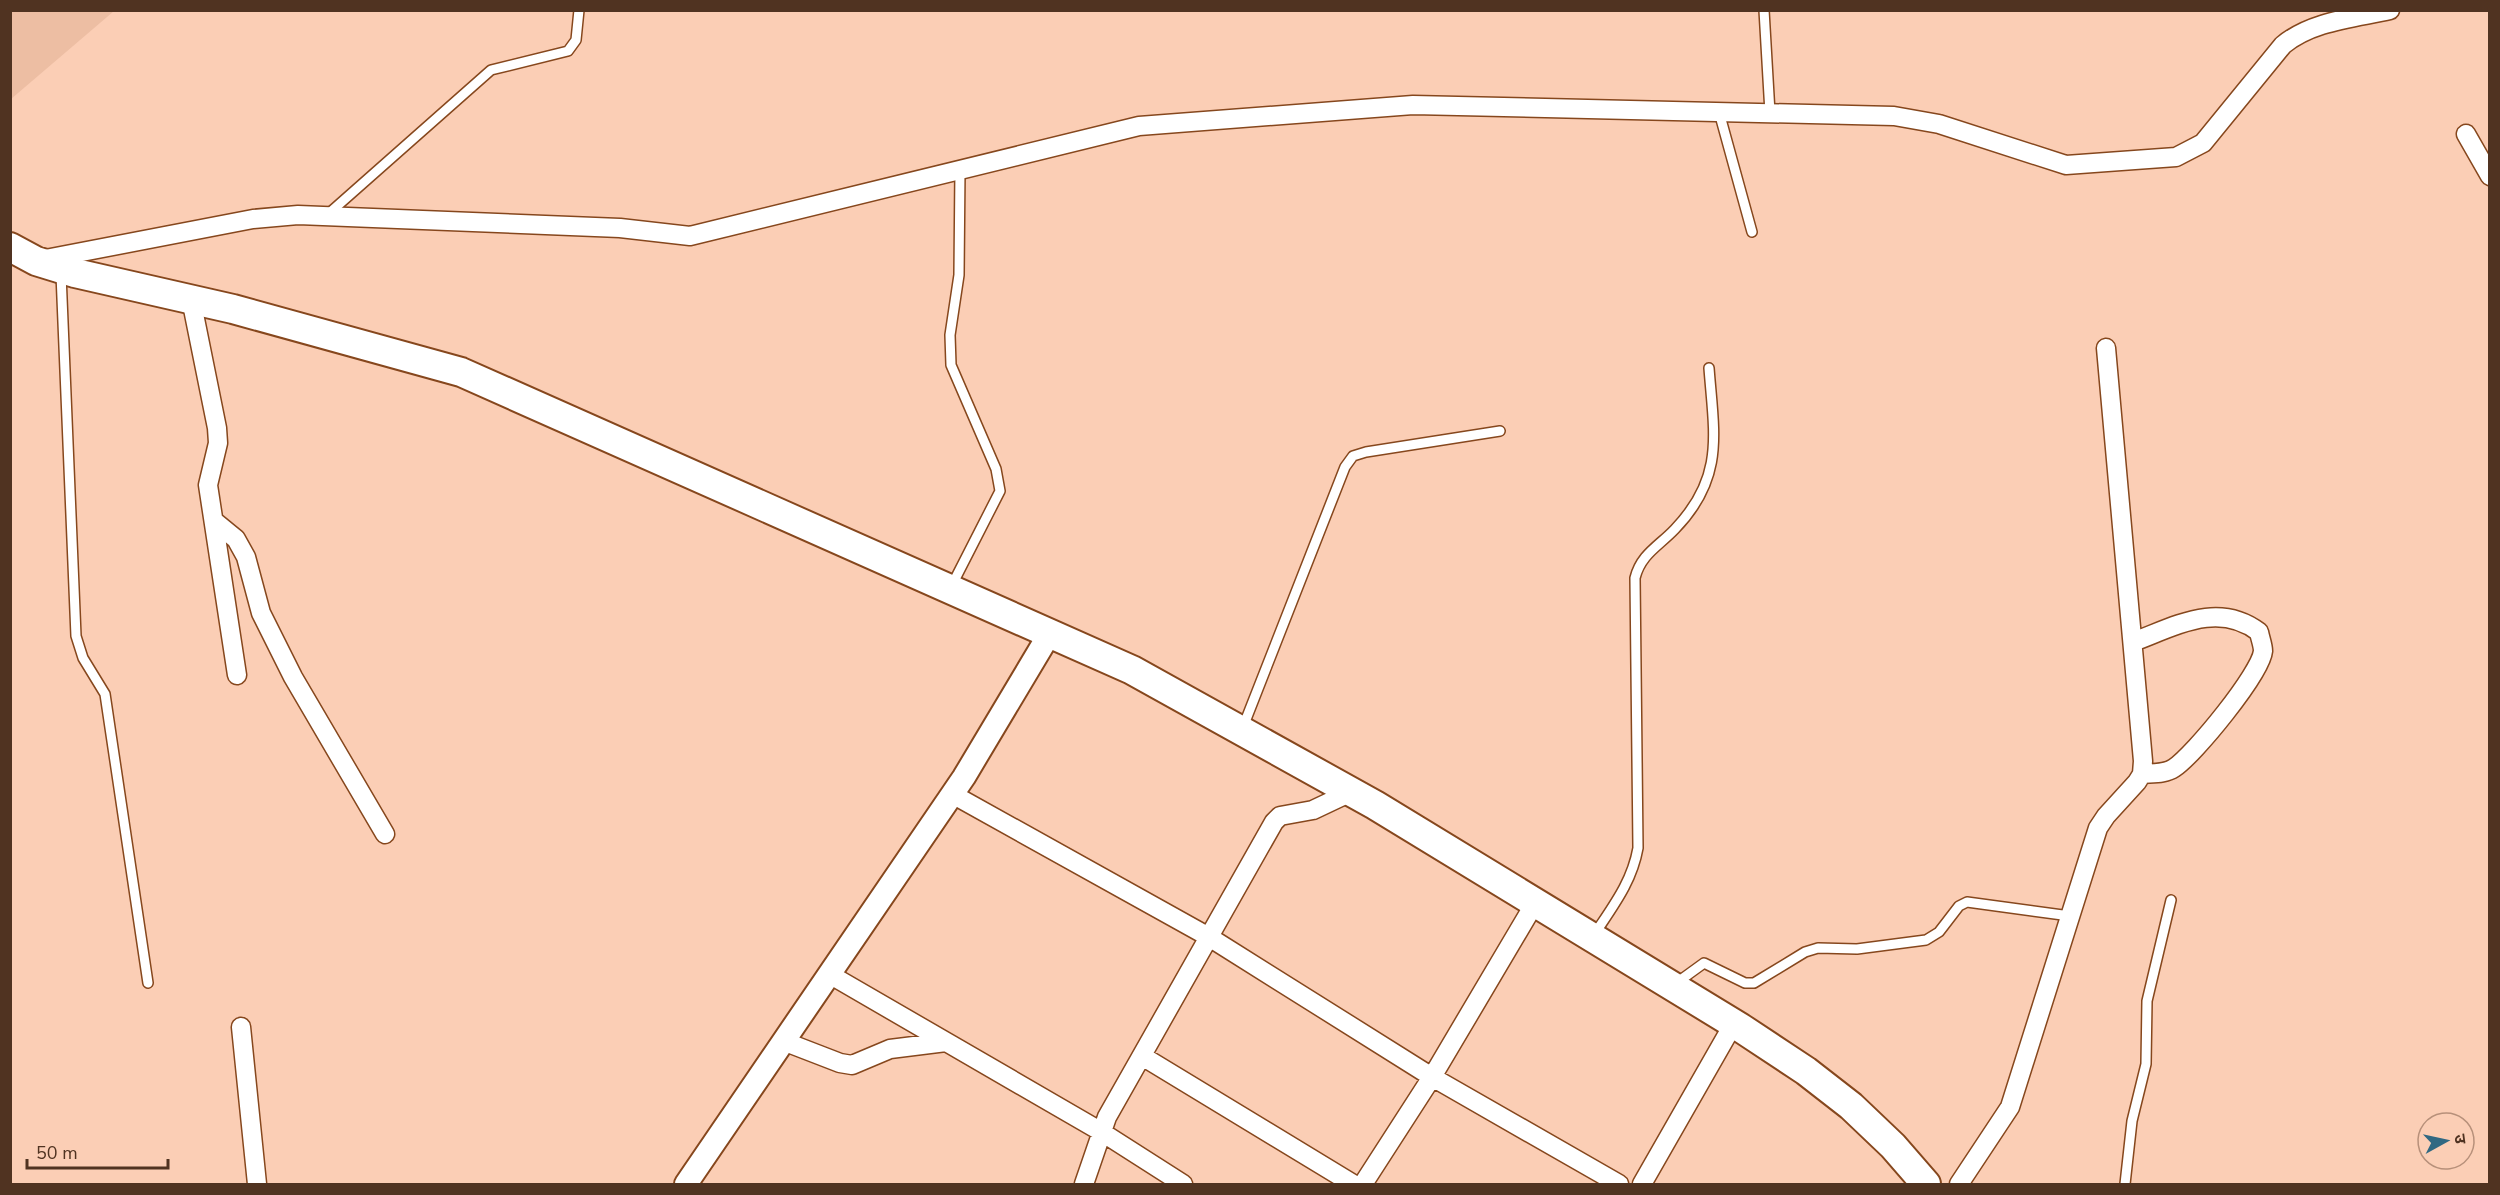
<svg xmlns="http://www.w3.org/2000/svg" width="2500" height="1195" font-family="'Nunito Sans','Noto Sans Devanagari',sans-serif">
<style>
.built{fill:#edbea3}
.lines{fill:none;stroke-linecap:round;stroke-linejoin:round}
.service-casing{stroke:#86471d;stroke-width:12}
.minor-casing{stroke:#86471d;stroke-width:21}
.tertiary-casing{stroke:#86471d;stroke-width:26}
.trunk-casing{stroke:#86471d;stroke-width:32}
.service{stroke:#fff;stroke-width:9}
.minor{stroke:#fff;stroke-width:18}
.tertiary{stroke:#fff;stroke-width:22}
.trunk{stroke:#fff;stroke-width:28}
</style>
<rect width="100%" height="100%" fill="#fbceb5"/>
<path class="built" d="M11,10H114V11L11,99Z"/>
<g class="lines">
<g class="service-casing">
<path id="service" d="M1764,10L1770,113
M1719,112L1752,232
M327,215L491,70L568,51L576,40L579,10
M61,274L76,636L83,658L105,694L148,983
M951,587L1000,491L996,469L951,365L950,335L959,275L960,169
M1243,727L1345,467L1353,456L1366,452L1500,431
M1594,935C1613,906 1632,882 1638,848L1635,578C1641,554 1659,546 1675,529C1725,477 1714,434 1709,368
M1675,984L1704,963L1745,983H1754L1805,952L1818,948L1857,949L1926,940L1939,932L1959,906L1967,902L2070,916
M2125,1184L2132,1121L2146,1064L2147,1001L2171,900"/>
</g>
<g class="minor-casing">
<path id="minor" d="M2466,134L2490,176
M40,260L253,219L298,215L620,228L690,236L1139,126L1413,105L1894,116L1939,124L2066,165L2176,157L2203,143L2283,45C2312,21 2354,18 2390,10
M191,299L217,428L218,443L208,485L237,675
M214,521L236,539L246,557L261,613L293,677L385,834
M2133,642C2176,626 2218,601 2259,632C2260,638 2263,645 2263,651C2261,673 2194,755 2174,768C2165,774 2153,773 2142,774
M952,794L1209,937L1432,1077L1619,1184
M829,974L1100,1131L1183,1184
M241,1027L257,1184
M783,1041L840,1063L852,1065L890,1049L946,1042
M1142,1056L1353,1184
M1084,1184L1107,1117L1274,822L1280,816L1313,810L1351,792
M1363,1184L1432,1077L1535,903
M1642,1184L1734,1023
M1959,1184L2010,1107L2098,828L2106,816L2137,782L2142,774L2143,761L2106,348"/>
</g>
<g class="tertiary-casing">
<path id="tertiary" d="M686,1184L964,777L1050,633"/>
</g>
<g class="trunk-casing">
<path id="trunk" d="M10,247L36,261L75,273L233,309L461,372L1132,670L1375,805L1741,1028L1806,1071L1851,1106L1893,1146L1926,1184"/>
</g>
<use href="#service" class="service"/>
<use href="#minor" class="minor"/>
<use href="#tertiary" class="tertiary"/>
<use href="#trunk" class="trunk"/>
</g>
<rect width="2500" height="1195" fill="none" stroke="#503321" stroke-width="24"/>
<g transform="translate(2446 1141) rotate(82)"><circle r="28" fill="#fbceb5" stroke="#b7907a" stroke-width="1.5"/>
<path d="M0-4.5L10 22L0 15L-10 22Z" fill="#306882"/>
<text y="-9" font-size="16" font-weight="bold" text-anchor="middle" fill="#503321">उ</text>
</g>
<path d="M27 1159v9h141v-9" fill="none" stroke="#503321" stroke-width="3"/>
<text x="36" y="1159" font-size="18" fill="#503321" stroke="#fbceb5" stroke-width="4.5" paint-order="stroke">50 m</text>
</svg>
